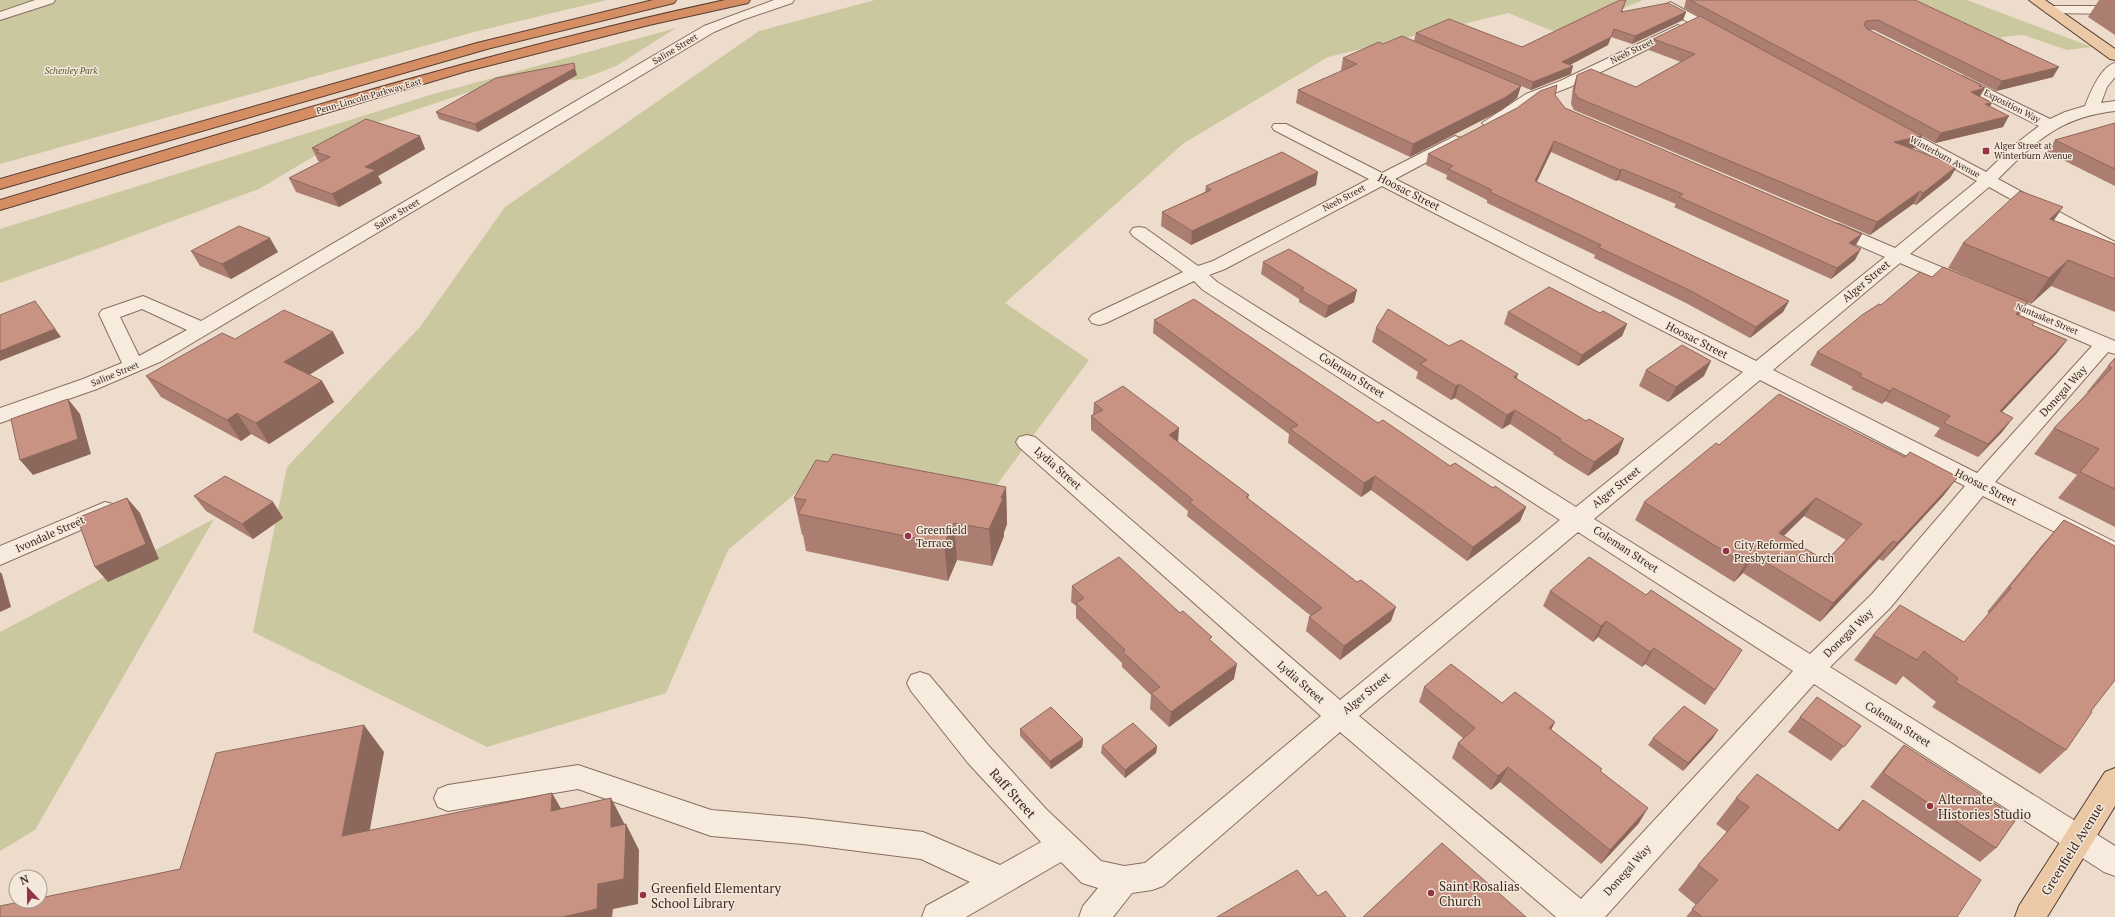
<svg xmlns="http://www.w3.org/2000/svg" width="2115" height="917" font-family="'PT Serif',serif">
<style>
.green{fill:#cbc79f}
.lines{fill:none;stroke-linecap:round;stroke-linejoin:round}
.minor-casing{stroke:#896e60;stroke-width:2}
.major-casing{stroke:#573d33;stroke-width:2}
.highway-casing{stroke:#573d33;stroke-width:2}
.minor{fill:#f7ebde;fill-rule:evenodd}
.major{fill:#ecc9a6;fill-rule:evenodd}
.highway{fill:#d58d63;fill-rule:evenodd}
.wall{fill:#ac7e71;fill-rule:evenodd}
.shaded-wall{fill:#8c675c}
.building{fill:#c89383;stroke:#8c675c;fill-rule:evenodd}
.poi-dot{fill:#943346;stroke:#f4e8da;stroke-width:1.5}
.labels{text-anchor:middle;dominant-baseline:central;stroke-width:3;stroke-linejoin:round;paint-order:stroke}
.far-street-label{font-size:9px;fill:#3a2922;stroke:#f4e8da}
.far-park-label{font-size:9px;font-style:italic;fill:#53552a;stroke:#f4e8da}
.far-poi-label{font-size:9px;fill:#3a2922;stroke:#f4e8da;text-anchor:start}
.street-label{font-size:11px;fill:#3a2922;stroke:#f4e8da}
.poi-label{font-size:11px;fill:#3a2922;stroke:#f4e8da;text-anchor:start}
.near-street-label{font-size:13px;fill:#3a2922;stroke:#f4e8da}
.near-poi-label{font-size:13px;fill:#3a2922;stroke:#f4e8da;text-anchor:start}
</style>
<rect width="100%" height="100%" fill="#eddccb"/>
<path class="green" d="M0,0H607L474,32L0,164Z
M875,0H1643L1608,15L1555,32L1508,13L1328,57L1184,143L1005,303L1089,360L993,490L841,455L728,550L666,693L487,747L253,632L287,467L420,327L505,207L759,31Z
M1900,0H1967L2092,47L2067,50L2023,35L2001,37L2019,54Z
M676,28L616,66L582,79L538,83L531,74L460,95L361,128L259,189L105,246L0,283V229L430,95Z
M214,519L35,830L0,851V632Z"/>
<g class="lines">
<g class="minor-casing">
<path id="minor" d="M35,0H55L53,3L0,20V12Z
M774,0H794L792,3L742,20L714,32L162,361L97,389L0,423V408L83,379L122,363L99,314L102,310L143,296L201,321L704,26ZM142,309L187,330L139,356L120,317Z
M1670,2L1724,31L1726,34L1719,38L1714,37L1665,9L1663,6Z
M2051,6H2115V14L2046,13L2044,10L2046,7Z
M1678,25L1685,29L1683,32L1570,87L1536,100L1513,117L1495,126H1485L1482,123L1526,94L1560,81Z
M2115,63V77L2107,87L2101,103L2115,101V111C2060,117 2036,141 1998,179L2115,242V254L2109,253L1989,187L1910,254L1972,280L1974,284L1972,288L1965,290L1958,288L1900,263L1773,370L1977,473L2092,346L1989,302L1987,298L1989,294L1996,292L2003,294L2115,341V354L2108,352L1995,482L2115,542V562L1983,496L1890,608L1830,667L2115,846V876L2104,872L1814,684L1605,917H1556L1340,732L1163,886L1152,890L1132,893L1113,917H1079L1083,906L1098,888L1082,883L1061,862L966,917H922L926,906L970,882L921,859L803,844L711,836L578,789L448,811L438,807L434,798L438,789L448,785L578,765L711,810L803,818L923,832L1000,865L1041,842L968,763L911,691L907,683L911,675L920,672L929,675L988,745L1046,809L1101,861L1124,866L1145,863L1321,716L1019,447L1016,442L1019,437L1027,435L1035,437L1340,700L1560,520L1203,290L1194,281L1106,323L1099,325L1092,323L1089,319L1092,315L1183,272L1133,236L1130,232L1133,228L1139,227L1145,228L1198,266L1213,261L1369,179L1274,130L1272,127L1274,124H1286L1382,173L1455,136L1461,138L1463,141L1461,144L1395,179L1756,361L1885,257L1827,232L1824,228L1827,224L1833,223L1839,224L1895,248L1977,181L1886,131L1884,128L1886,125H1898L1986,172L2013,146L2039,126L1952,82L1950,79L1952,76H1962L2050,119L2065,112L2085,106C2090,93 2101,66 2115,63ZM1382,186L1743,372L1576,507L1217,282L1209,275L1225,269ZM1760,380L1965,486L1872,594L1810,654L1594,519ZM1578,532L1793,671L1581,899L1359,716Z
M105,502L113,504L116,510L113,516L0,565V546Z"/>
</g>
<g class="major-casing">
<path id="major" d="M2029,0H2045L2115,49V60L2110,59Z
M2115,768V806L2047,917H2015L2019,906L2105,772Z"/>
</g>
<g class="highway-casing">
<path id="highway" d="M653,0H676L674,3L487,49L0,189V179L477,43Z
M725,0H750L748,3L649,25L467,71L0,210V200C240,128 479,53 725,0Z"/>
</g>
<use href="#minor" class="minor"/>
<use href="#major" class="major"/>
<use href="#highway" class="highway"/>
</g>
<path class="wall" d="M1686,0H1915L2053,77L1996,91L1874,30H1869L1985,88L1980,96L1990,107L2003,127L1935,143L1922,136L1915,148L1911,149L1957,166L1950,178L1916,205L1913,204L1870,235L1574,110L1571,104L1573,87L1577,75L1636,87L1681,62L1649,50L1653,39L1700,17L1684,8Z
M2099,0H2115V35L2088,17Z
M1625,4L1622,12H1686L1683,20L1632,44L1611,37L1608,45L1570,65L1571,74L1531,90L1521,86L1517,98L1502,110L1410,157L1296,103L1298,90L1342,71L1341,70L1343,58L1383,44L1414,41L1416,33L1522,47Z
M577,75L478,132L439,119L436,112Z
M1555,95L1565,108L1862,234L1855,246V260L1831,279L1674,207L1676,204L1618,180L1616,181L1551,152L1536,182L1789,301L1783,312L1750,338L1686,303L1594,258L1595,255L1487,203V200L1446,179L1447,175L1426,165L1428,154Z
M2115,123V186L2047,152L2055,140Z
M420,136L425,149L378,176L382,183L339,207L296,192L289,178L320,162L318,161L312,148Z
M1316,185L1191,245L1161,226L1162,212L1205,192L1206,186Z
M2054,221L2115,244V312L2051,286L2031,304L1948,268L1963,243Z
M191,251L278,252L231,279L200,266Z
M1263,262L1354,302L1325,318L1299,302V299L1261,274Z
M1932,277L2028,302L2019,315L2033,326L2067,340L2057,353L2001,412L2003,431L1978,457L1934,436L1940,428L1885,401L1882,404L1851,389L1853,387L1810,365L1817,352L1881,305Z
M1508,312L1627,324L1622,336L1578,366L1504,324Z
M1154,320L1378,423L1450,466L1493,488L1526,507L1520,521L1467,561L1371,490L1361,497L1288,443L1289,434L1153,333Z
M1376,328L1449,346L1516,379L1618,454L1588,476L1553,454L1554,453L1510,424L1502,429L1455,398L1451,400L1416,378L1418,372L1372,342Z
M333,332L344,353L309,375L322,381L334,402L269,444L251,434L241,441L161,397L146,376L235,339Z
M2115,358V527L2058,498L2077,475L2034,454L2054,428L2088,392H2087L2108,366Z
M1646,370L1704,376L1668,402L1639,386Z
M1094,403L1178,442L1249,495L1248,499L1391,621L1340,660L1306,631L1309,617L1311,616L1187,516L1188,511L1091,430V416L1093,415Z
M1719,445L1944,495L1883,561L1879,559L1820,622L1743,573L1734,582L1635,520L1644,502ZM1804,516L1846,540L1826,561L1784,536Z
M828,462L1006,487L1007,524L1004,532V536L992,566L957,560L948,581L806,551L803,535H802L794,498Z
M194,496L273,502L283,518L253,539L206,511Z
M2064,520L2091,711L2066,750L2040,774L1932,707L1936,702L1903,676L1896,685L1854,660L1873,635L1964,642L1989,613L1987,612L2042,545Z
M1072,586L1180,613L1212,642L1234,679L1169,727L1150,709L1151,695L1122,667V663L1076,618V606L1071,602Z
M1550,591L1732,665L1705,705L1645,664L1642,667L1598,637L1593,642L1543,606Z
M1424,687L1502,703L1555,722L1551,730L1602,769L1600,772L1639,823L1601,864L1500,782L1491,790L1452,758L1458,743L1463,738L1419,702Z
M1800,717L1861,726L1831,761L1788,732Z
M1020,729L1083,739L1082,747L1051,769L1020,736Z
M1653,738H1713L1683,771L1648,745Z
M1904,745L1996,848L1980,862L1870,787L1891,760Z
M1102,746H1157L1156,753L1125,778L1101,753Z
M1736,798L1837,830L1863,800L1957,917H1686L1696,905L1678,890L1698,865L1727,832L1716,824Z"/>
<path class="shaded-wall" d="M1686,12L1683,20L1632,44L1635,36Z
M1614,29L1608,45L1560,70L1562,62Z
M1573,66L1571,74L1531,90L1533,82Z
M2059,67L2053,77L1996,91L2002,81Z
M575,68L577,75L478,132L475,124Z
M1981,85L1979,90L1985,88L1979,98L1971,92L1979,86Z
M1521,86L1517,98L1502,110L1410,157L1413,144Z
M1992,103L1986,113L1985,104Z
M2009,116L2003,127L1935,143L1941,133Z
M420,136L425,149L378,176L382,183L339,207L332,194L365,167Z
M1922,136L1915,148L1887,154L1894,142Z
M1554,141L1551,152L1532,192L1535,181Z
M1957,166L1950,178L1916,205L1923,193Z
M1622,169L1618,180L1616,181L1620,170Z
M1318,172L1316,185L1191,245L1192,231Z
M1920,191L1913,204L1870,235L1877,222Z
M2063,207L2046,232L2050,219Z
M1862,234L1856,245L1843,255L1849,243Z
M270,238L278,252L231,279L222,264Z
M1861,249L1855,260L1831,279L1837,268Z
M2068,260L2051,286L2031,304L2049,278Z
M1357,290L1354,302L1325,318L1328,306Z
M35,301L61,337L0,361V351Z
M1789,301L1783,312L1750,338L1756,327Z
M2028,302L2019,315L2016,314Z
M1627,324L1622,336L1578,366L1582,355Z
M333,332L344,353L296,383L284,362Z
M2067,340L2057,353L1990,425L2000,411Z
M1711,361L1704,376L1668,402L1676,387Z
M1518,374L1513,389L1514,377Z
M322,381L334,402L269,444L256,423Z
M1459,384L1455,398L1451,400L1456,386Z
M1893,388L1885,401L1882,404L1890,391Z
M68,399L80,414L91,454L33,475L20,460Z
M1515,410L1510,424L1502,429L1507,415Z
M237,413L251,434L241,441L227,420Z
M2013,418L2003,431L1978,457L1988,444Z
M1179,428L1178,443L1169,435Z
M1624,439L1618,454L1588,476L1594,462Z
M1375,476L1371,490L1361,497L1364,483Z
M1958,477L1944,495L1883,561L1897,543Z
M1006,487L1007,524L1004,532V536L992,566L989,529Z
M127,498L140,513L159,559L108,582L95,567Z
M1816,498L1804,516L1767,551L1779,533Z
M273,502L283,518L253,539L242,524Z
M1526,507L1520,521L1467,561L1473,547Z
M954,523L957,560L948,581L944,544Z
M1893,541L1879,559L1820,622L1833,603Z
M1754,555L1743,573L1734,582L1745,564Z
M0,572L2,574L11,607L0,612Z
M1396,607L1391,621L1340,660L1344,646Z
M1606,621L1598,637L1593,642L1601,626Z
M1654,648L1645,664L1642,667L1650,652Z
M1237,664L1234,679L1169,727L1171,712Z
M1555,722L1547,737L1549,728Z
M364,725L384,752L364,862L342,836Z
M1718,730L1713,738L1683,771L1688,763Z
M1083,739L1082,747L1051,769L1050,761Z
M1157,746L1156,753L1125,778V770Z
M1508,767L1500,782L1491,790L1498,776Z
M552,793L567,819L551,811Z
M611,798L625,825L611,827Z
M1648,808L1639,823L1601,864L1610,850Z
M626,824L639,850L638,904L613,909L612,917H563L598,884Z"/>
<path class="building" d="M1620,0H1626L1621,12L1668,3L1686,12L1635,36L1614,29L1611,37L1562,62L1573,66L1533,82L1416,33L1449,19L1522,47Z
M1690,0H1915L2059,67L2002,81L1878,20L1866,21L1864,25L1867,29L1981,85L1979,86L1985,88L1971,92L1992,103L1985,104L2009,116L1941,133Z
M1700,16L1922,136L1894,142L1957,166L1923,193L1920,191L1877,222L1578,98L1574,92L1577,75L1591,69L1636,87L1695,54L1653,39Z
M1402,36L1521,86L1506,97L1413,144L1298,90L1357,64L1343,58L1379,42L1383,44Z
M574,63L575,68L475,124L436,112L496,78Z
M1557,85L1555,95L1565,108L1862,234L1849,243L1861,249L1837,268L1679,197L1683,194L1622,169L1620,170L1554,141L1535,181L1789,301L1756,327L1691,291L1598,247L1601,245L1490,192L1492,190L1448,169L1453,166L1428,154L1517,108L1540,91Z
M366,119L420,136L365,167L376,170L332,194L289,178L330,157L316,152L319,150L312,148Z
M2115,123V169L2055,140Z
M1282,152L1318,172L1192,231L1162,212L1211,190L1206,186Z
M2020,191L2063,207L2050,219L2115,244V279L2068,260L2049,278L1963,243Z
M239,226L270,238L222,264L191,251Z
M1289,249L1357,290L1328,306L1301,290L1304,288L1263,262Z
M1943,267L2028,302L2016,314L2035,322L2032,325L2067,340L2000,411L2013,418L1988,444L1944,423L1950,416L1893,388L1890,391L1859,376L1862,374L1817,352L1862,315L1879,304L1881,305L1920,272L1932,277Z
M1549,287L1600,313L1603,311L1627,324L1582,355L1508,312Z
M1194,299L1378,423L1383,420L1450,466L1455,463L1493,488L1495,486L1526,507L1473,547L1375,476L1364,483L1290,429L1298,425L1154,320Z
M35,301L55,329L0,351V315Z
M1388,309L1449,346L1461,340L1518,374L1514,377L1586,421L1589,419L1624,439L1594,462L1559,440L1561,439L1515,410L1507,415L1459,384L1456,386L1420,364L1427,360L1376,328Z
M284,310L333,332L284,362L322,381L256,423L237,413L227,420L146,376L222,333L235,339Z
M1682,345L1711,361L1676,387L1646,370Z
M2115,358V489L2080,472L2099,449L2054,428L2112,368L2108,366Z
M1123,386L1179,428L1169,435L1249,495L1246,497L1357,582L1361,580L1396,607L1344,646L1309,617L1322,608L1189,502L1193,500L1091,416L1103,410L1094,403Z
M1779,394L1905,457L1910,452L1958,477L1897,543L1893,541L1833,603L1754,555L1745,564L1644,502L1716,443L1719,445ZM1816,498L1862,524L1826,561L1779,533Z
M68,399L78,439L20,460L11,419Z
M833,454L1006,487L1001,498L1003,499L989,529L954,523L944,544L798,514L806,500L794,498L816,460L828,462Z
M225,476L273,502L242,524L194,496Z
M127,498L146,544L95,567L77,518Z
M2064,520L2115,546V680L2091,711L2092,712L2066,750L1955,682L1958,678L1924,651L1917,660L1873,635L1900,605L1964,642L2011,588L2009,587Z
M1119,557L1180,613L1183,611L1212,637L1209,639L1237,664L1171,712L1151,693L1160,687L1123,652L1125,650L1076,603L1084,598L1072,586Z
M1589,557L1646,595L1651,590L1742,650L1715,690L1654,648L1650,652L1606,621L1601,626L1550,591Z
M1451,664L1502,703L1515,692L1555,722L1549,728L1602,769L1600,771L1648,808L1610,850L1508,767L1498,776L1458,743L1475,728L1424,687Z
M1817,697L1861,726L1844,747L1800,717Z
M1684,706L1718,730L1688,763L1653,738Z
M1051,707L1083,739L1050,761L1020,729Z
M1133,723L1157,746L1125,770L1102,746Z
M364,725L342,836L552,793L551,811L611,798V827L626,824L624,879L598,884L597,909L563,917H0V906L24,901H40V898L180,869L216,753Z
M1904,745L2017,818L1996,848L1883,773Z
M1757,774L1839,831L1863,800L1981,880L1957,917H1702L1692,909L1718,880L1698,865L1749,807L1736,798Z
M1442,843L1526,917H1363Z
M1297,870L1318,896L1326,891L1346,917H1217Z"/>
<g class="poi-dot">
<rect x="1982" y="147" width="8" height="8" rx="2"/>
<circle cx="908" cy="536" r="4"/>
<circle cx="1726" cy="551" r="4"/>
<circle cx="1930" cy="806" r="4"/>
<circle cx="1431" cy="893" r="4"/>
<circle cx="643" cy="895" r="4"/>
</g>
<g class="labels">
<g class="far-street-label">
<text transform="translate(675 49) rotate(-31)">Saline Street</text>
<text transform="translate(1632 51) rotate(-26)">Neeb Street</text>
<text transform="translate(369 96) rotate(-16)">Penn-Lincoln Parkway East</text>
<text transform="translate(2012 106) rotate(27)">Exposition Way</text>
<text transform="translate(1945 157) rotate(28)">Winterburn Avenue</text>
<text transform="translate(1344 198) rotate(-28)">Neeb Street</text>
<text transform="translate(397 214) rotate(-31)">Saline Street</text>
<text transform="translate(2047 319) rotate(23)">Nantasket Street</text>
<text transform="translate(115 374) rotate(-23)">Saline Street</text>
</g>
<g class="far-park-label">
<text x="71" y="71">Schenley Park</text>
</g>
<g class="far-poi-label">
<text x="1994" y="146">Alger Street at<tspan x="1994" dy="10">Winterburn Avenue</tspan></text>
</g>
<g class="street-label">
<text transform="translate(1409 192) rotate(27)">Hoosac Street</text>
<text transform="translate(1866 281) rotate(-40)">Alger Street</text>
<text transform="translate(1697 340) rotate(27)">Hoosac Street</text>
<text transform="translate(1352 375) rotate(32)">Coleman Street</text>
<text transform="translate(2063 391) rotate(-48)">Donegal Way</text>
<text transform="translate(1058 468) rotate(41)">Lydia Street</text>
<text transform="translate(1616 487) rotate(-39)">Alger Street</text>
<text transform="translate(1986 487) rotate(27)">Hoosac Street</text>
<text transform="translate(50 534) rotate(-24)">Ivondale Street</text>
<text transform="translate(1626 549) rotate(33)">Coleman Street</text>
<text transform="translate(1848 633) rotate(-44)">Donegal Way</text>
<text transform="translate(1301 682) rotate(41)">Lydia Street</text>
<text transform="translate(1366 693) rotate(-40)">Alger Street</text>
<text transform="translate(1898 724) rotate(32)">Coleman Street</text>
<text transform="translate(1627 870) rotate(-48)">Donegal Way</text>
</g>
<g class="poi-label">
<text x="916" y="530">Greenfield<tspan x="916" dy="13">Terrace</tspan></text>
<text x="1734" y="545">City Reformed<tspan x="1734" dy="13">Presbyterian Church</tspan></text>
</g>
<g class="near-street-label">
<text transform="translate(1013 793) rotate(48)">Raff Street</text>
<text transform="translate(2072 849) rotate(-58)">Greenfield Avenue</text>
</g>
<g class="near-poi-label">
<text x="1938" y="799">Alternate<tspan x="1938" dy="15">Histories Studio</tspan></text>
<text x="1439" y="886">Saint Rosalias<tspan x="1439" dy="15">Church</tspan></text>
<text x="651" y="888">Greenfield Elementary<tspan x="651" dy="15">School Library</tspan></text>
</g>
</g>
<g transform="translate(28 889) rotate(338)"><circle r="19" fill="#f4e8da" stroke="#aa9c90"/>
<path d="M0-3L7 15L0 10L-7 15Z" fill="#943346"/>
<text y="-6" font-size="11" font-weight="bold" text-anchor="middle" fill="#3a2922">N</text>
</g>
</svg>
